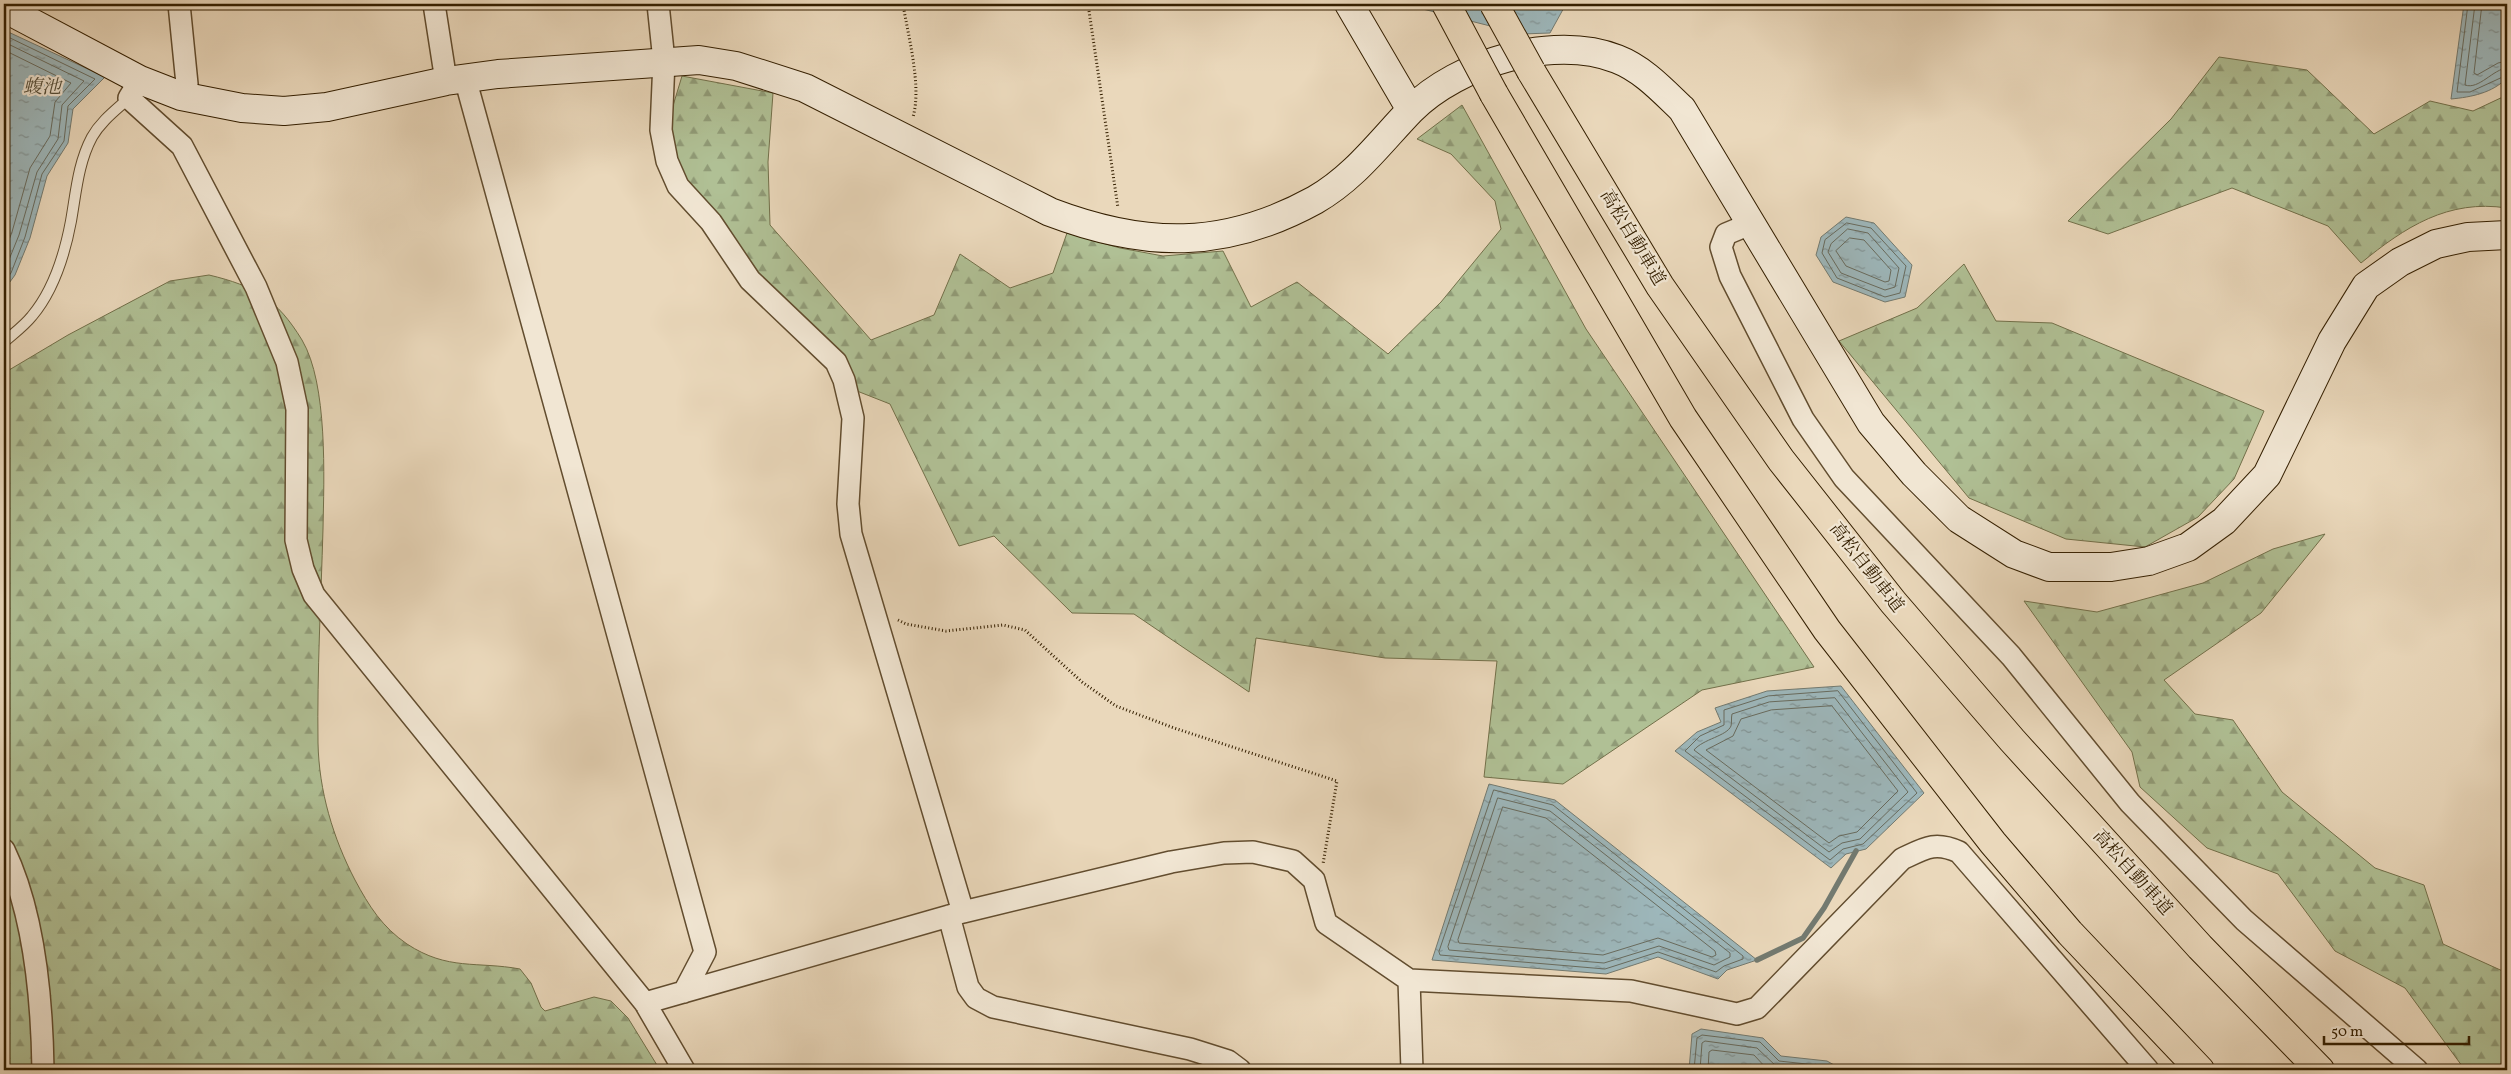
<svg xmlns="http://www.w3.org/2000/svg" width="2511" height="1074" font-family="Vollkorn,'Noto Serif JP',serif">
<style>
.forest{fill:url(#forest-firs);stroke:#72704a}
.water{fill:url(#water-ripples);stroke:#737a70}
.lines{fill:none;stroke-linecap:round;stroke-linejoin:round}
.shore{stroke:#686b5e;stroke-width:1}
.stream{stroke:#737a70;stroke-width:5.5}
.lane-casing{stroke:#624d2f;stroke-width:12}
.street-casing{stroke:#624d2f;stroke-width:24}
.secondary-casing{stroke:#341f00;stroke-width:30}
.highway-casing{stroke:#341f00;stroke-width:30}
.path{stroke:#341f00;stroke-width:3;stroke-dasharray:1 2.5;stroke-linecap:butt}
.lane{stroke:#f1e6d3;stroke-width:10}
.street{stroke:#f1e6d3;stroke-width:21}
.secondary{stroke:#f1e6d3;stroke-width:28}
.highway{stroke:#ead8bb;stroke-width:28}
.highway-bridge-casing{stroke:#341f00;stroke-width:30;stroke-linecap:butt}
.highway-bridge{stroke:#ead8bb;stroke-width:28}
.labels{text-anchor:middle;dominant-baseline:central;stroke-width:4.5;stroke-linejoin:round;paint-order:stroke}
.street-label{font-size:18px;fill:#341f00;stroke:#f1e6d3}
.water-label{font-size:19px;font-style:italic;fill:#544d38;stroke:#f1e6d3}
</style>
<defs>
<pattern id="forest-firs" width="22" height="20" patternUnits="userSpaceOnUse" patternTransform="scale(1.25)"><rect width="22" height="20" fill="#b0c095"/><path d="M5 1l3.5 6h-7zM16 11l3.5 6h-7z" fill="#909b77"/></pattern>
<pattern id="water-ripples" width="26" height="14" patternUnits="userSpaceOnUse" patternTransform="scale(1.25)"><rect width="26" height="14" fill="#9db7bb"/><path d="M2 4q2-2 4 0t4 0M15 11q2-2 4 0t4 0" fill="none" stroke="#819496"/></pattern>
</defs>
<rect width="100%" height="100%" fill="#ead8bb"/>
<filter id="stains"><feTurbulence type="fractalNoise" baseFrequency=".004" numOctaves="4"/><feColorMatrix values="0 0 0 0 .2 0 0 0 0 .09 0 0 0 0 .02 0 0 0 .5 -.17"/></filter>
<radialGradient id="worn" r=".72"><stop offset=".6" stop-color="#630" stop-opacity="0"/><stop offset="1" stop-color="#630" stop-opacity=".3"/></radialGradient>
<path class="forest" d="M2219,57L2307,70L2374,134L2430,101L2473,111L2507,95V208C2448,199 2405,227 2361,263L2328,226L2232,188L2108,234L2068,221L2171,119Z
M682,76L773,93L768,162L770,225L871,340L934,315L960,254L1010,288L1053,273L1067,233L1120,248L1163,256L1223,251L1251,307L1297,282L1388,354L1441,302L1501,229L1495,201L1451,154L1417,139L1462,105L1586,329L1814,667L1702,690L1563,784L1484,777L1497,661L1385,658L1256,638L1249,692L1134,614L1072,613L994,536L959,546L890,404L857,391L758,276L681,180L669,119Z
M1964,264L1996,321L2052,323L2264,411L2234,479L2198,517L2145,547L2066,539L1969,498L1839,341L1917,308Z
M209,275C255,286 277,299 302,340C328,384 324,478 323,529C321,600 317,672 318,743C319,791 333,838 355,880C369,906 382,927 407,944C448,971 477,961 520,969L531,983L541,1007L545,1011L594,997L611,1001L628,1018L660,1070H4V373L68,335L170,281Z
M2325,534L2261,613L2164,680L2195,714L2233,720L2282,792L2375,868L2424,885L2443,944L2507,973V1070H2465L2405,988L2335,951L2278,874L2207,848L2140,787L2132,752L2024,601L2097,612L2203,583L2273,549Z"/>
<path class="water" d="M1364,4H1566L1550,33L1522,34L1407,5L1365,6Z
M2464,4H2507V78C2492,93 2472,97 2451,99Z
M4,30L105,77L73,109L68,143L47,176L30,238L15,275L4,290Z
M1846,217L1874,223L1912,265L1905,297L1885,302L1833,282L1816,255L1821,237Z
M1841,686L1924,793L1866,849L1846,854L1831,868L1675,751L1697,732L1721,722L1715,708L1767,691Z
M1489,784L1555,800L1757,960L1727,970L1718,979L1658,957L1606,974L1432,960Z
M1701,1029L1763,1038L1781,1056L1827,1061L1843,1070H1689L1692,1034Z"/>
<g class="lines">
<path class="shore" d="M2468,4L2457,92H2470L2507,75
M2475,4L2465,85C2479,90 2493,69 2507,68
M2482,4L2474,73L2477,75L2498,63L2507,61
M4,35L95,79L68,106L64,141L42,174L25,237L11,273L4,282
M4,42L84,81L62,105L58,139L37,172L19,235L4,272
M4,50L71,83L55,102L50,136L30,168L12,232L4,253
M1847,223L1871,228L1906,266L1900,293L1885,297L1837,278L1822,253L1825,240Z
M1848,229L1868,233L1899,268L1895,287L1885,290L1841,273L1828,252L1831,244Z
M1850,238L1864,240L1891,270L1889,281L1885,282L1846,266L1836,251Z
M1838,691L1917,793L1863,844L1843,849L1830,860L1685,751L1700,736L1724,725V710L1768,696Z
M1835,698L1908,792L1860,839L1842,843L1829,852L1694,750C1703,739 1727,736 1731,726C1732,722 1731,718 1732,714L1769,702Z
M1832,706L1898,791L1857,832L1839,836L1829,843L1706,750L1733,736L1741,719L1771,710Z
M1494,790L1553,805L1743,956V959L1724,966L1716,972L1658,952L1605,969L1440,955L1439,952Z
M1498,798L1550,811L1730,953V957L1714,965L1659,946L1604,963L1449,950L1448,947Z
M1503,807L1546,818L1715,951L1716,955L1712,957L1658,938L1603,955L1459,943L1458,940Z
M1694,1070L1697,1038L1702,1035L1760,1042L1779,1061L1825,1066L1834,1070
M1700,1070L1702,1043L1705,1041L1757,1048L1776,1066L1806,1070
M1708,1070L1709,1052L1712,1050L1754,1055L1768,1070"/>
<path class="stream" d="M1757,960L1803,938L1824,908L1856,851"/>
<g class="lane-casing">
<path id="lane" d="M4,342C13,334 24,326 32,316C53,291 65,253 71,221C76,193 78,163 92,137C101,121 116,110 129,98"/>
</g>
<g class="street-casing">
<path id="street" d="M179,4L187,84L181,96
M434,4L446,81
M658,4L664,61L661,130L667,161L678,186L711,222L750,280L836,362L844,380L853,418L848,504L851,534L963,912
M465,78L705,952L684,992
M140,80L129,98L182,146L256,287L287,362L297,409L296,540L303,569L314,595L645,1003L684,1070
M1750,224L1726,234L1721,247L1730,276L1803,419L1844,478L2011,656L2130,803L2244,920L2417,1070
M4,850C35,914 42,1000 43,1070
M949,916L968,987L976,998L993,1007L1190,1049L1228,1061L1240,1070
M1409,980L1412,1070
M645,1003L963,912L1171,862L1224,853L1253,852L1293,861L1314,880L1326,923L1409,980L1631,991L1737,1014L1757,1008L1902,859C1925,848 1935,841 1959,852L2148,1070"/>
</g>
<g class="secondary-casing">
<path id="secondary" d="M1349,4L1411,110
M4,8L140,80L181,96L242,108L284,111L327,107L446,81L498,74L699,60L736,66L805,88L1050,212C1145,248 1224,250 1315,200C1355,177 1380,142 1411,110C1458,63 1553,34 1617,59C1643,69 1663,91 1682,109L1871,423L1914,474L1959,519L2014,554L2049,567H2111L2149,561L2188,547L2224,521L2267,475L2332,341L2366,286L2400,262L2436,244L2468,237L2507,235"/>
</g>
<g class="highway-casing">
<path id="highway" d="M1531,71L1660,286L1781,460L1893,602L2012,740L2200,947L2320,1070
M1494,94L1683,418L1827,630L1993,843L2070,933L2200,1070"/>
</g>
<path class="path" d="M903,4C908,36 922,86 913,117
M1088,4L1118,208
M898,620L906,624L946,631L1003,625L1025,630L1082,682L1116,706L1174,728L1337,781L1323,864"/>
<use href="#lane" class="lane"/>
<use href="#street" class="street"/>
<use href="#secondary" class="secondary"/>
<use href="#highway" class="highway"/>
<g class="highway-bridge-casing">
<path id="highway-bridge" d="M1446,4L1494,94
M1494,4L1531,71"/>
</g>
<use href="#highway-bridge" class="highway-bridge"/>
</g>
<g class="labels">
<g class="street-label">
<text transform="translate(1632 238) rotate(59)">高松自動車道</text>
<text transform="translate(1866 568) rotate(52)">高松自動車道</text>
<text transform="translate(2132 873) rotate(48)">高松自動車道</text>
</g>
<g class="water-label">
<text x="42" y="88">蝮池</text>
</g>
</g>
<rect width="2511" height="1074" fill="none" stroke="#ead8bb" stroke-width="20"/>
<rect x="5" y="5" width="2501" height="1064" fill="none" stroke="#341f00" stroke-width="2.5"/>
<rect x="10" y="10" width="2491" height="1054" fill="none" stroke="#341f00"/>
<path d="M2324 1036v8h145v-8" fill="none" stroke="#341f00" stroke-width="2.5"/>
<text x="2331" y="1036" font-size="15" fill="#341f00" stroke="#f1e6d3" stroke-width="4" paint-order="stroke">50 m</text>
<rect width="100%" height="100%" filter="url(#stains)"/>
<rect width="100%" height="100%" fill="url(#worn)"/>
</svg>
